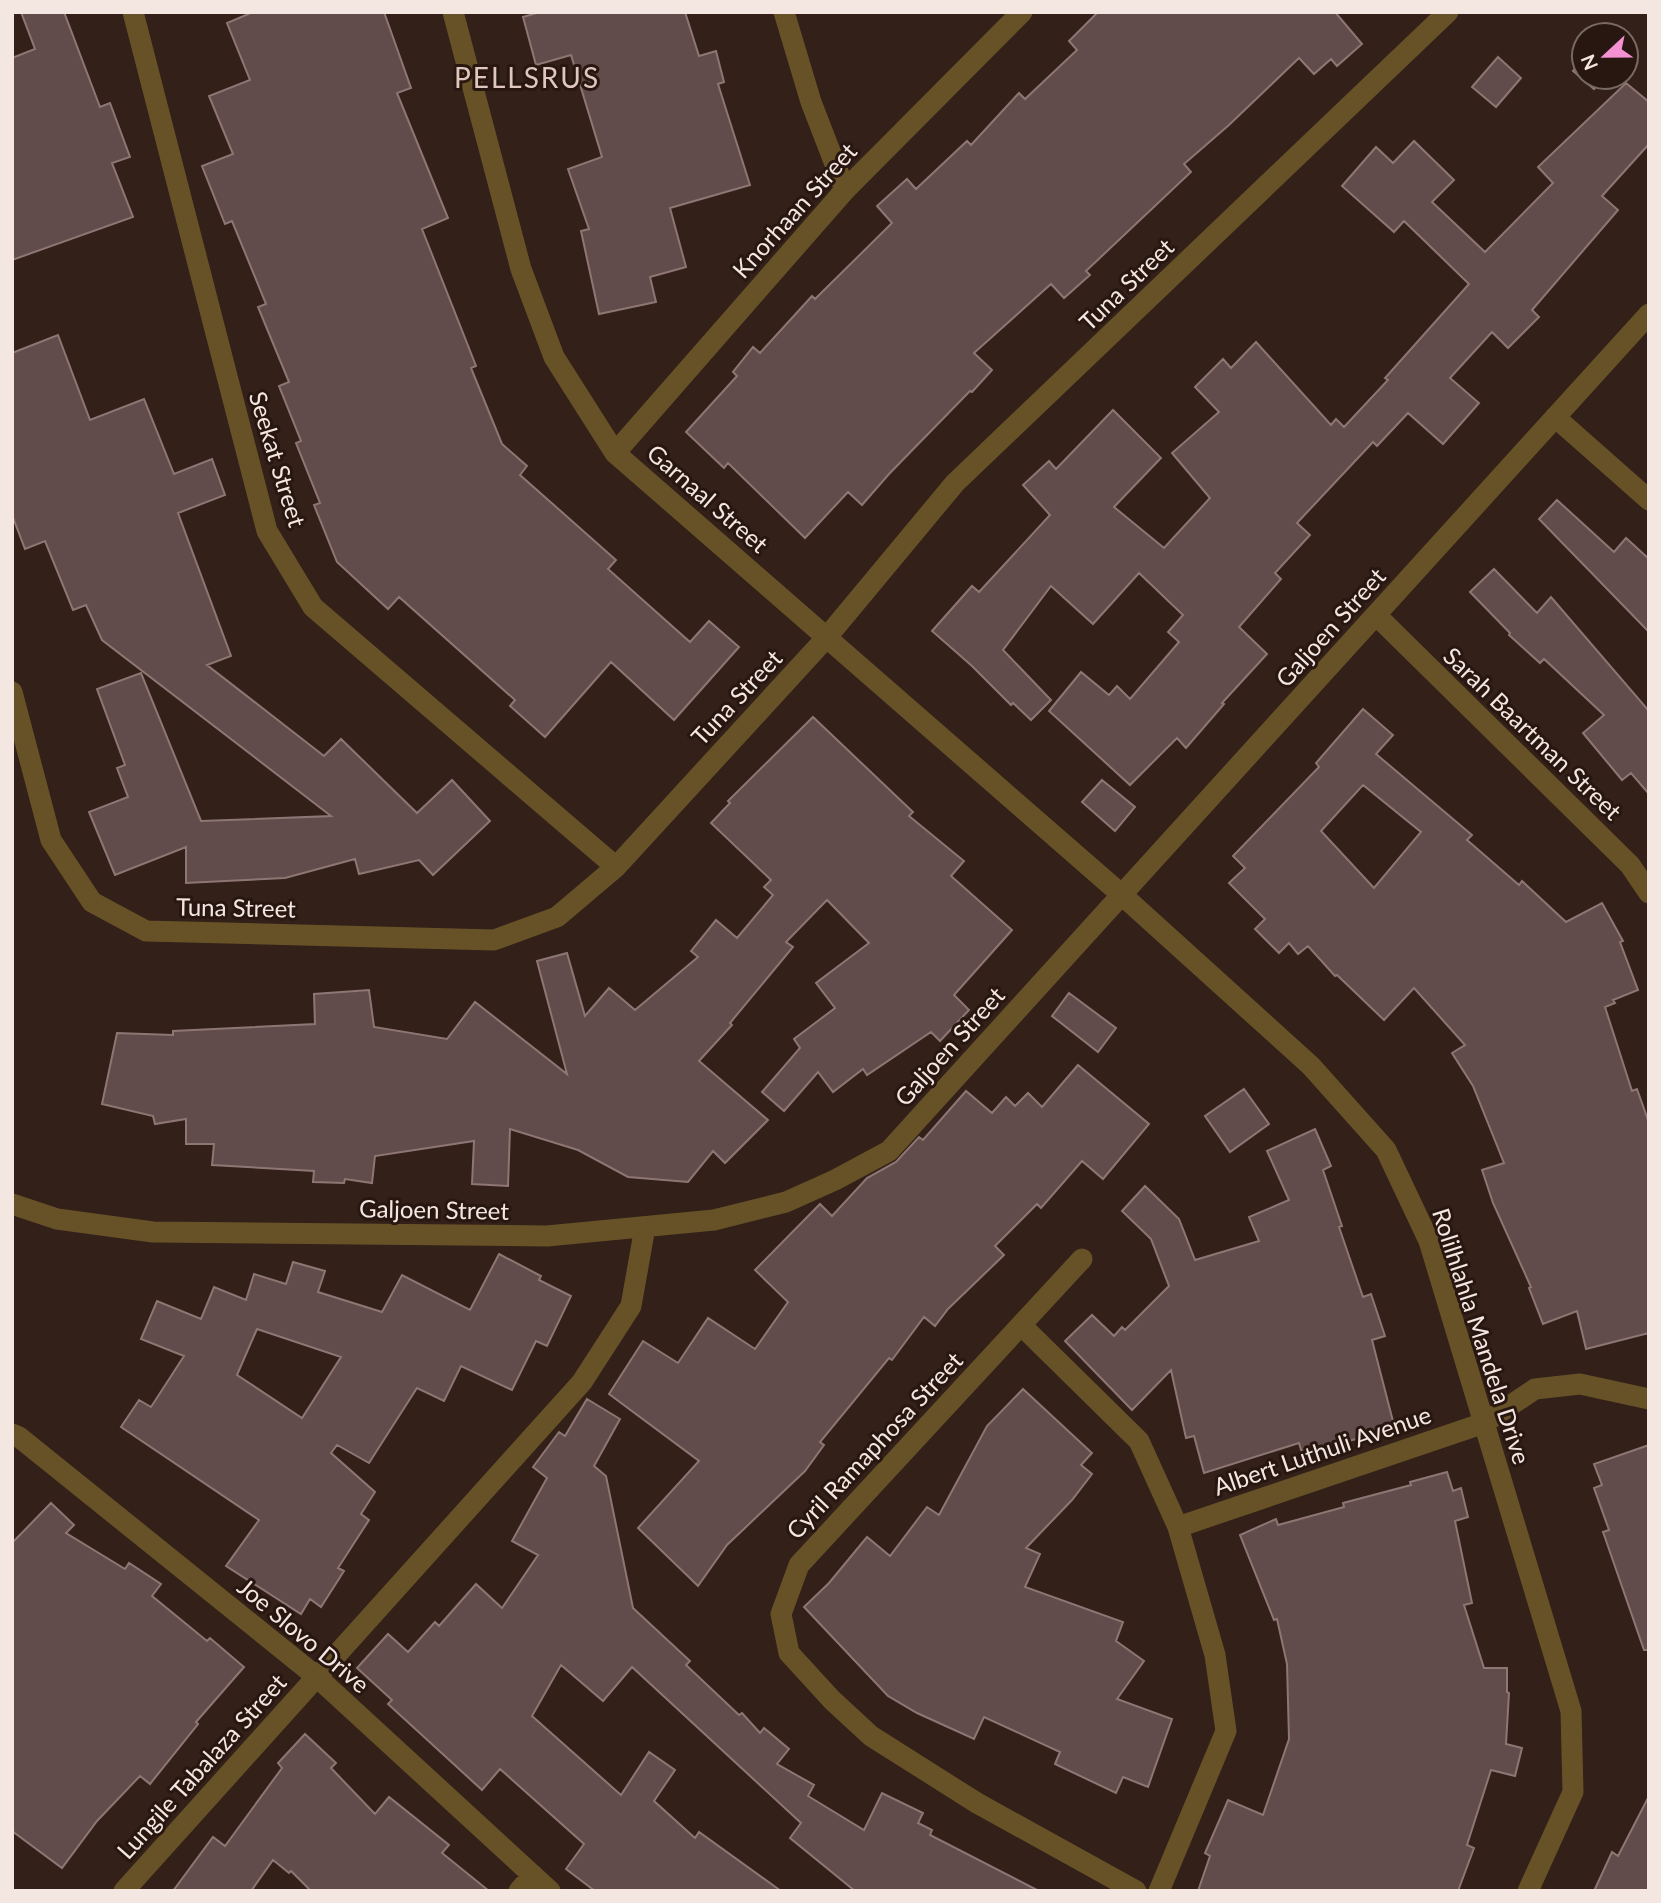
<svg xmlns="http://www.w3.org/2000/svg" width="1661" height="1903" font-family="Lato,sans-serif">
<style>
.building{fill:#624c4b;stroke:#8e7674;stroke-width:2;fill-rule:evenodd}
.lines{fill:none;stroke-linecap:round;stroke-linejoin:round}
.minor{stroke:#675228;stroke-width:21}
.labels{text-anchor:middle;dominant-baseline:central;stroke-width:6;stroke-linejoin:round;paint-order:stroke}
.street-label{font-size:24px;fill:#f4e7e2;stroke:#281710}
.quarter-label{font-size:28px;letter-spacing:2px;fill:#dfc7be;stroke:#281710}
</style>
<rect width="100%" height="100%" fill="#322019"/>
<path class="building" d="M21,12H64L100,107L110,103L130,157L112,163L133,217L12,260V58L35,49Z
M253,12H384L411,88L397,93L448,218L422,229L476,366L471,368L502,444L527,466L520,475L616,560L608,569L690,642L709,621L739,647L674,720L611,662L545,737L510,706L515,700L399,597L388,609L337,562L314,505L320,503L296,443L301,441L279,386L289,382L258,307L266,304L232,221L225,224L202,166L233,154L209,96L250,80L227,23Z
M540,12H685L699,56L716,51L724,82L718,84L750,185L670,208L686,267L650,277L656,302L599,314L581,231L589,229L568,169L602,157L571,55L536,65L523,17Z
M1098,12H1335L1362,44L1337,66L1331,59L1314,74L1299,58L1229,125L1184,164L1191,172L1086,271L1090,275L1064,298L1051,284L974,353L992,370L972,392L970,391L889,474L862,505L848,492L805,538L728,463L724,468L686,432L737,376L733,372L753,347L760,353L812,296L815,299L892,223L877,206L907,179L916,189L967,141L971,145L1019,93L1025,99L1077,50L1069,41Z
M1498,57L1521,78L1496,107L1472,87Z
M1584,58V77H1604L1594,89L1573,71Z
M1626,83L1649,102V144L1602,196L1618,210L1532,310L1539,317L1508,348L1492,332L1450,378L1479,403L1443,444L1408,413L1377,446L1373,442L1297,523L1310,535L1275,573L1281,579L1239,627L1267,654L1222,703L1224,704L1186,748L1177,738L1130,785L1049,711L1081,672L1109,695L1117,686L1130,699L1179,642L1168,632L1183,615L1139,573L1093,624L1051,586L1003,650L1051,700L1031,720L1013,703L1011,705L972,666L932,631L972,586L979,592L1050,515L1023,485L1049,461L1056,469L1113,410L1161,458L1114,507L1164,548L1210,498L1172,453L1219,412L1195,387L1223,359L1231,368L1256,342L1331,425L1336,419L1344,427L1388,380L1385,378L1469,284L1404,221L1394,232L1342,186L1376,147L1393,163L1414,141L1454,180L1432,202L1485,252L1553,183L1538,167Z
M58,335L90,420L144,399L174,474L212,459L225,495L178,513L231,656L207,665L324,756L341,739L417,813L452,780L490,821L433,875L419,860L359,874L355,859L285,878L186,883V847L115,875L89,812L128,797L117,768L125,765L97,689L141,673L201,821L331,816L102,640L86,605L73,610L45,541L25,549L12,515V353Z
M1557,500L1614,552L1626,538L1649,559V632L1539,519Z
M1494,569L1537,613L1551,597L1649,711V794L1631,773L1622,780L1583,733L1604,715L1544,659L1540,663L1509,635L1510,633L1470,592Z
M1363,709L1393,735L1376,754L1472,835L1467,840L1519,885L1522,881L1566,922L1602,903L1623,941L1620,942L1638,990L1613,1000L1615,1003L1605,1007L1632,1091L1637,1089L1649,1123V1333L1586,1349L1577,1311L1543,1324L1529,1288L1531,1287L1493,1203L1482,1170L1504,1163L1473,1086L1452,1053L1465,1045L1414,988L1384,1020L1337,975L1335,976L1308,946L1298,954L1289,943L1279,953L1255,929L1265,919L1229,883L1245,868L1233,856L1319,767L1316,763ZM1363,785L1421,832L1374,888L1321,831Z
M813,717L913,812L909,816L964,861L951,876L1012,930L954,995L969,1010L940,1041L931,1032L867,1075L863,1069L833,1092L818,1072L784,1111L762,1092L800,1048L794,1039L835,1008L816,983L869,943L827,900L786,942L793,947L730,1023L732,1025L699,1061L768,1120L725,1163L713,1151L688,1182L628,1177L578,1150L510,1129L508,1186L472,1184L474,1141L375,1156L372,1183L345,1179L344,1183L313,1182L314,1171L212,1165L214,1144H186V1119L155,1124L153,1116L102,1104L117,1033L173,1035V1031L315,1024L314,994L369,990L374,1027L447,1039L475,1002L567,1074L537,961L567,953L585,1016L609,988L635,1010L698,957L691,951L716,920L737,938L773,895L764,887L771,880L711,823L730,803L728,801Z
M1102,780L1135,807L1115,831L1082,802Z
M1069,993L1116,1028L1098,1052L1052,1016Z
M1078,1065L1149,1124L1103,1179L1082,1161L1041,1208L1037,1204L995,1246L1004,1255L948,1309L935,1326L924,1317L892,1360L889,1358L820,1442L824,1445L805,1471L727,1545L698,1586L638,1528L699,1461L609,1394L643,1341L678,1363L708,1318L755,1349L788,1302L755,1270L820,1204L832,1216L867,1178L896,1162L919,1137L923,1140L966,1091L992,1113L1006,1097L1015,1106L1028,1093L1042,1107Z
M1244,1089L1269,1124L1230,1152L1205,1116Z
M1315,1129L1331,1166L1323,1170L1342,1226L1339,1227L1363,1297L1371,1294L1385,1336L1372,1340L1395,1429L1302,1453L1299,1443L1204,1473L1194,1436L1186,1438L1171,1370L1132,1410L1065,1341L1092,1315L1114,1336L1122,1327L1125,1330L1169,1286L1151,1239L1122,1211L1145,1186L1179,1219L1195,1260L1259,1241L1249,1217L1289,1200L1267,1151Z
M499,1254L541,1276L539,1280L571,1296L547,1346L536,1341L512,1390L461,1366L444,1401L417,1388L369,1463L337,1445L331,1453L375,1492L361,1514L369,1520L338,1568L344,1571L321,1607L310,1599L301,1614L226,1566L259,1520L121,1427L139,1400L151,1407L184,1356L141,1339L157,1301L201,1319L214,1287L246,1300L254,1274L286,1284L293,1262L325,1271L318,1292L382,1312L402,1275L470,1310ZM257,1329L341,1357L302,1418L237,1375Z
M1023,1389L1092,1453L1081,1465L1092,1474L1072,1500L1026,1548L1040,1554L1025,1587L1123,1622L1116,1641L1144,1661L1117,1699L1172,1719L1148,1787L1123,1777L1116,1793L1055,1764L1060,1752L984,1717L974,1739L917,1713L888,1696L804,1607L829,1583L867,1537L890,1556L927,1507L939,1515L987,1426Z
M587,1399L620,1419L594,1466L606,1476L633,1608L690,1661L686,1665L739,1715L742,1713L760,1733L764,1728L789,1749L777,1764L814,1785L808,1796L864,1830L882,1793L923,1813L918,1823L932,1830L930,1835L1039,1891H855L790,1838L801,1823L632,1667L603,1701L561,1665L532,1716L621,1795L649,1752L675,1770L654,1801L695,1838L699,1832L781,1891H595L566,1869L584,1844L500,1769L482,1790L388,1704L392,1700L357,1668L388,1634L408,1652L435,1622L439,1626L476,1584L502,1608L538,1555L512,1541L547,1478L533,1467L559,1432L565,1436Z
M1649,1445V1650H1644L1603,1532L1609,1530L1594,1488L1602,1485L1594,1464Z
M1447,1472L1453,1491L1461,1488L1468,1517L1455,1521L1472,1603L1464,1605L1484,1668H1507V1692L1509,1693L1506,1744L1522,1748L1515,1776L1491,1770L1467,1845L1474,1848L1458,1891H1198L1210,1856L1205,1853L1228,1800L1263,1815L1289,1739L1287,1664L1277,1619L1274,1620L1240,1535L1276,1519L1278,1525L1344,1507L1343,1503L1411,1485L1410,1482Z
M51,1503L74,1525L66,1533L125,1569L129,1563L161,1584L152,1596L207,1641L210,1638L244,1667L196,1722L198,1724L150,1784L140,1776L97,1821L62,1868L12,1831V1543Z
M305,1734L336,1763L331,1768L375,1814L389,1797L449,1845L442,1853L489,1891H311L291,1871L289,1873L273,1860L251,1891H173L213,1837L225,1846L282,1768L278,1763Z
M1649,1796V1891H1594L1612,1852L1618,1856Z"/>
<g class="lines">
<path class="minor" d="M133,12L267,531L313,607L616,867
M453,12L521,269L554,357L615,453L1122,895L1311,1066L1386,1150L1429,1241L1571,1711L1573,1792L1528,1891
M784,12L811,102L845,190
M1555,417L1649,500
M615,453L845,190L1022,12
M1376,615L1630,865L1649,893
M12,692L51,840L92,902L146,931L494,940L557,917L616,867L827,637L955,483L1448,12
M12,1204L57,1219L153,1232L547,1236L714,1220L786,1202L835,1180L889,1151L1649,314
M1082,1259L799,1565L781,1614L789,1653L832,1700L871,1736L977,1803L1136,1891
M1021,1325L1139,1441L1178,1527
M12,1434L19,1437L317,1677L550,1891
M124,1891L582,1382L631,1306L645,1227
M519,1891L533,1875
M1159,1891L1226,1731L1215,1655L1178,1527L1484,1423L1535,1389L1580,1384L1649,1399"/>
</g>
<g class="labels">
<g class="street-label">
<text transform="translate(794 210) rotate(-48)">Knorhaan Street</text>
<text transform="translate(1126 284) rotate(-44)">Tuna Street</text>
<text transform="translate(278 459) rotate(73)">Seekat Street</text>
<text transform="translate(708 498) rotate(41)">Garnaal Street</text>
<text transform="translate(1330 627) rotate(-48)">Galjoen Street</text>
<text transform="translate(736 697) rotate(-47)">Tuna Street</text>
<text transform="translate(1533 733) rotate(44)">Sarah Baartman Street</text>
<text transform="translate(236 907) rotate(1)">Tuna Street</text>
<text transform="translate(949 1046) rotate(-48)">Galjoen Street</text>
<text transform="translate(434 1209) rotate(1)">Galjoen Street</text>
<text transform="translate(1482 1336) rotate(72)">Rolilhlahla Mandela Drive</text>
<text transform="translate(874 1445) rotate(-47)">Cyril Ramaphosa Street</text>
<text transform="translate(1322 1450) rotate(-19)">Albert Luthuli Avenue</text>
<text transform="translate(304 1635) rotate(40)">Joe Slovo Drive</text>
<text transform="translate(201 1766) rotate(-48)">Lungile Tabalaza Street</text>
</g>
<g class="quarter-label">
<text x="527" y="77">PELLSRUS</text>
</g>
</g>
<rect width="1661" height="1903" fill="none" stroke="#f4e7e2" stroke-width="28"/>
<g transform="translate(1605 56) rotate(248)"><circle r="33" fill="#281710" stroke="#7a6a64" stroke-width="2"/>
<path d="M0-5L12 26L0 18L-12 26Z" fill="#f491d3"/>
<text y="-10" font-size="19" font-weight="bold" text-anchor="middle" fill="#f4e7e2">N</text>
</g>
</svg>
